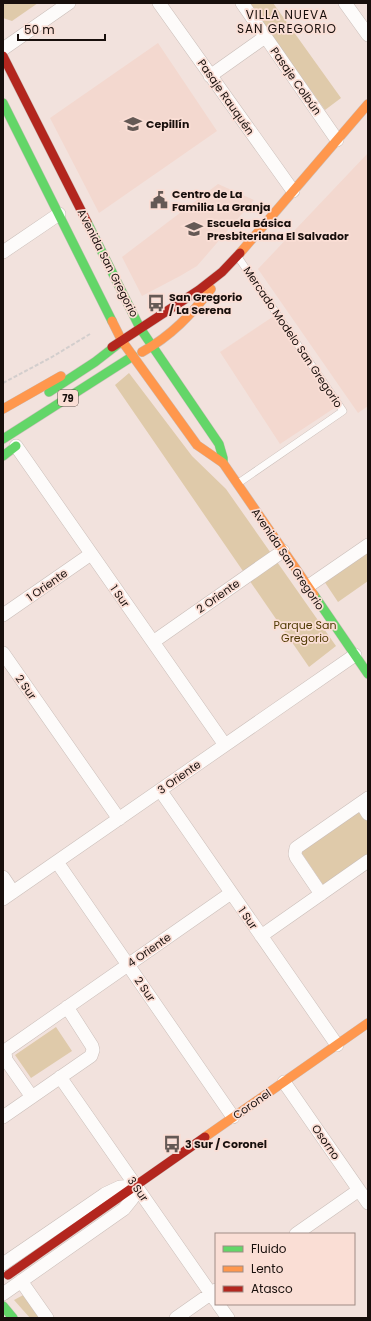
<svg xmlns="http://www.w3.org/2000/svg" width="371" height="1321" font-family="Poppins,sans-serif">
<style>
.built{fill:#f3d8cf}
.green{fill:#dfcaaa}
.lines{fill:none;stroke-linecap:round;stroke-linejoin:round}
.lane-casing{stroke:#cabeb9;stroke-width:8}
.street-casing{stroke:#cabeb9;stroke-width:14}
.fast-casing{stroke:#cabeb9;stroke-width:10}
.slow-casing{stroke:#cabeb9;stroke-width:10}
.jam-casing{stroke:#cabeb9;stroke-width:10}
.path{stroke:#d3cecd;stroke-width:2;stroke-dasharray:4 2;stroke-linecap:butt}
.lane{stroke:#fdfbfa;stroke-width:7}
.street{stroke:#fdfbfa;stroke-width:13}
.fast{stroke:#63d668;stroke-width:9}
.slow{stroke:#ff974d;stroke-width:9}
.jam{stroke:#b3261e;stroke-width:9}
.labels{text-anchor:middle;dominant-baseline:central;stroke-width:3.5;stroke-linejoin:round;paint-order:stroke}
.shield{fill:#faded5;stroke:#5c4d48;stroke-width:1}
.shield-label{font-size:10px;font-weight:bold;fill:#180f0c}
.street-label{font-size:11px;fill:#180f0c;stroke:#faded5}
.poi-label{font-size:11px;font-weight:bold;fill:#180f0c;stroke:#faded5;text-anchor:start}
.park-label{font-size:11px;fill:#4f3a03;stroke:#faded5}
.neighbourhood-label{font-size:12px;letter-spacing:1px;fill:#180f0c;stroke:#faded5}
</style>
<rect width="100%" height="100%" fill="#f2e2dd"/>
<path class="built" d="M158,43L217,131L99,213L50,118Z
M368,153V406L358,413L258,269Z
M218,184L254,200L197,266L180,276L142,296L122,257Z
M280,312L342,403L280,444L220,352Z"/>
<path class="green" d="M3,3H38L12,21L3,18Z
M248,3H273L341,98L325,110Z
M129,373L192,456L226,489L336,646L309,667L115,385Z
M368,550V581L338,602L324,581Z
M361,809L368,819V856L324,886L299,849Z
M56,1027L72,1051L31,1078L15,1055Z
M27,1293L43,1318H30L14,1300Z"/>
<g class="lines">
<g class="lane-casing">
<path id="lane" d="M237,484L343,411L238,257"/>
</g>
<g class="street-casing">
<path id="street" d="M159,3L293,191
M242,3L337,140
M345,3L368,35
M3,49L69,3
M210,76L265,37
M3,252L59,214
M16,446L225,745
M307,587L368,545
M3,615L91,554
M153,642L283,551
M3,653L119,819
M160,790L337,1045
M361,803L368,814
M57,862L233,1117
M3,877L13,892
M321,894L296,857L295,854L296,848L368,798
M3,899L355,655
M261,936L368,861
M60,1077L216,1301
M284,1082L368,1203
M32,1097L6,1060L5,1053L6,1050L231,893
M3,1117L91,1056L93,1050L92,1046L67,1007
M296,1234L359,1190
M3,1264L105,1194L120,1187L135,1186L132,1199L124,1209L3,1294
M21,1281L47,1318
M218,1304L228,1318
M176,1318L216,1290"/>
</g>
<g class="fast-casing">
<path id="fast" d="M3,103L112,321
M87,222L140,328L219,444L223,458V463
M49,392L95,362L122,341
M3,439L133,356
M3,456L16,446
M314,595L368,674
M3,1306L13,1318"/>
</g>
<g class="slow-casing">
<path id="slow" d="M240,253L368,104
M112,321L122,341L197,445L223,463L314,595
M142,352C171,336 191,315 211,289
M3,409L61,376
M205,1137L368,1023"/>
</g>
<g class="jam-casing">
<path id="jam" d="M3,56L87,222
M112,347L199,290L222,272L240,253
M8,1275L205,1137"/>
</g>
<path class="path" d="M3,383L52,357L90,334"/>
<use href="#lane" class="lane"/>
<use href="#street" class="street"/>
<use href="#fast" class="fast"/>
<use href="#slow" class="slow"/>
<use href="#jam" class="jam"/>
</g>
<defs>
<g id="school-bare" transform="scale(1.38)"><path d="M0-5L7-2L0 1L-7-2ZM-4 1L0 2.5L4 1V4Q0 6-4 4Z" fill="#645955" stroke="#faded5" stroke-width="2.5" paint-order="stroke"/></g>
<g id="civic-bare" transform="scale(1.38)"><path d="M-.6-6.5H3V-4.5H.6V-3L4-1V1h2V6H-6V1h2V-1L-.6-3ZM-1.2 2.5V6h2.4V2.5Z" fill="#645955" stroke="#faded5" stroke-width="2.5" paint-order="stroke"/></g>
<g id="bus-bare" transform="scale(1.38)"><path d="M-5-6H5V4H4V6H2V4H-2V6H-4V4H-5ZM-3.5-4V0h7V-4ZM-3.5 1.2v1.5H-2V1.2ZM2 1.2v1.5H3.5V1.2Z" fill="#645955" stroke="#faded5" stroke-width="2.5" paint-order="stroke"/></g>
</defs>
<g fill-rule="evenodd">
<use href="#school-bare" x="133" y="124"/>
<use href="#civic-bare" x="159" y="200"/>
<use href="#school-bare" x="194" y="229"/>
<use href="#bus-bare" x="156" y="303"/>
<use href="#bus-bare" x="172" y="1144"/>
</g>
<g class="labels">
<rect class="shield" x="58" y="390" width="20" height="16" rx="3"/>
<g class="shield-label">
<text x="68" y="398">79</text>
</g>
<g class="street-label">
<text transform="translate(296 81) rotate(55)">Pasaje Colbún</text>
<text transform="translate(226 97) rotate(55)">Pasaje Rauquén</text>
<text transform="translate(108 263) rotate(63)">Avenida San Gregorio</text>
<text transform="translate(293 337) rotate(56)">Mercado Modelo San Gregorio</text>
<text transform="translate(288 559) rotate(56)">Avenida San Gregorio</text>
<text transform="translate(47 585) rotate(-35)">1 Oriente</text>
<text transform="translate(120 596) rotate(55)">1 Sur</text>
<text transform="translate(218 596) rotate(-35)">2 Oriente</text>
<text transform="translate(26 687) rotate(55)">2 Sur</text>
<text transform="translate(179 777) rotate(-35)">3 Oriente</text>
<text transform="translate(248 918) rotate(55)">1 Sur</text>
<text transform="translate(149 950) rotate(-35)">4 Oriente</text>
<text transform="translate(145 989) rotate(55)">2 Sur</text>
<text transform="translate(252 1104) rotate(-35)">Coronel</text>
<text transform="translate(326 1142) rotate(55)">Osorno</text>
<text transform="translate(138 1189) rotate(55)">3 Sur</text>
</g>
<g class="poi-label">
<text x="146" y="124">Cepillín</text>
<text x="172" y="194">Centro de La<tspan x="172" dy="13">Familia La Granja</tspan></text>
<text x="207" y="223">Escuela Básica<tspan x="207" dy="13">Presbiteriana El Salvador</tspan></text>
<text x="169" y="297">San Gregorio<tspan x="169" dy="13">/ La Serena</tspan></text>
<text x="185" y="1144">3 Sur / Coronel</text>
</g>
<g class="park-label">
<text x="305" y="625">Parque San<tspan x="305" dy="13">Gregorio</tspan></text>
</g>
<g class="neighbourhood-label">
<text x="287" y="14">VILLA NUEVA<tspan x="287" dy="14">SAN GREGORIO</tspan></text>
</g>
</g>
<rect width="371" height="1321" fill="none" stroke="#180f0c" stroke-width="8"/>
<rect x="215" y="1233" width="140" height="72" fill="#faded5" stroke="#a08b85"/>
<rect x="223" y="1246" width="20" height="6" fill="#63d668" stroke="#a08b85"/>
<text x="251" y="1253" font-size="12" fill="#180f0c">Fluido</text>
<rect x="223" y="1266" width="20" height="6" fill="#ff974d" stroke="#a08b85"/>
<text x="251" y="1273" font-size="12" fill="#180f0c">Lento</text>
<rect x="223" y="1286" width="20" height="6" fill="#b3261e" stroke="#a08b85"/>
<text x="251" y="1293" font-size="12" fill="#180f0c">Atasco</text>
<path d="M18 34v6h87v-6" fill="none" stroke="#180f0c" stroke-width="2"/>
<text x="24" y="34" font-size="12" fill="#180f0c" stroke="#faded5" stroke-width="3" paint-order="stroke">50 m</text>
</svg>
